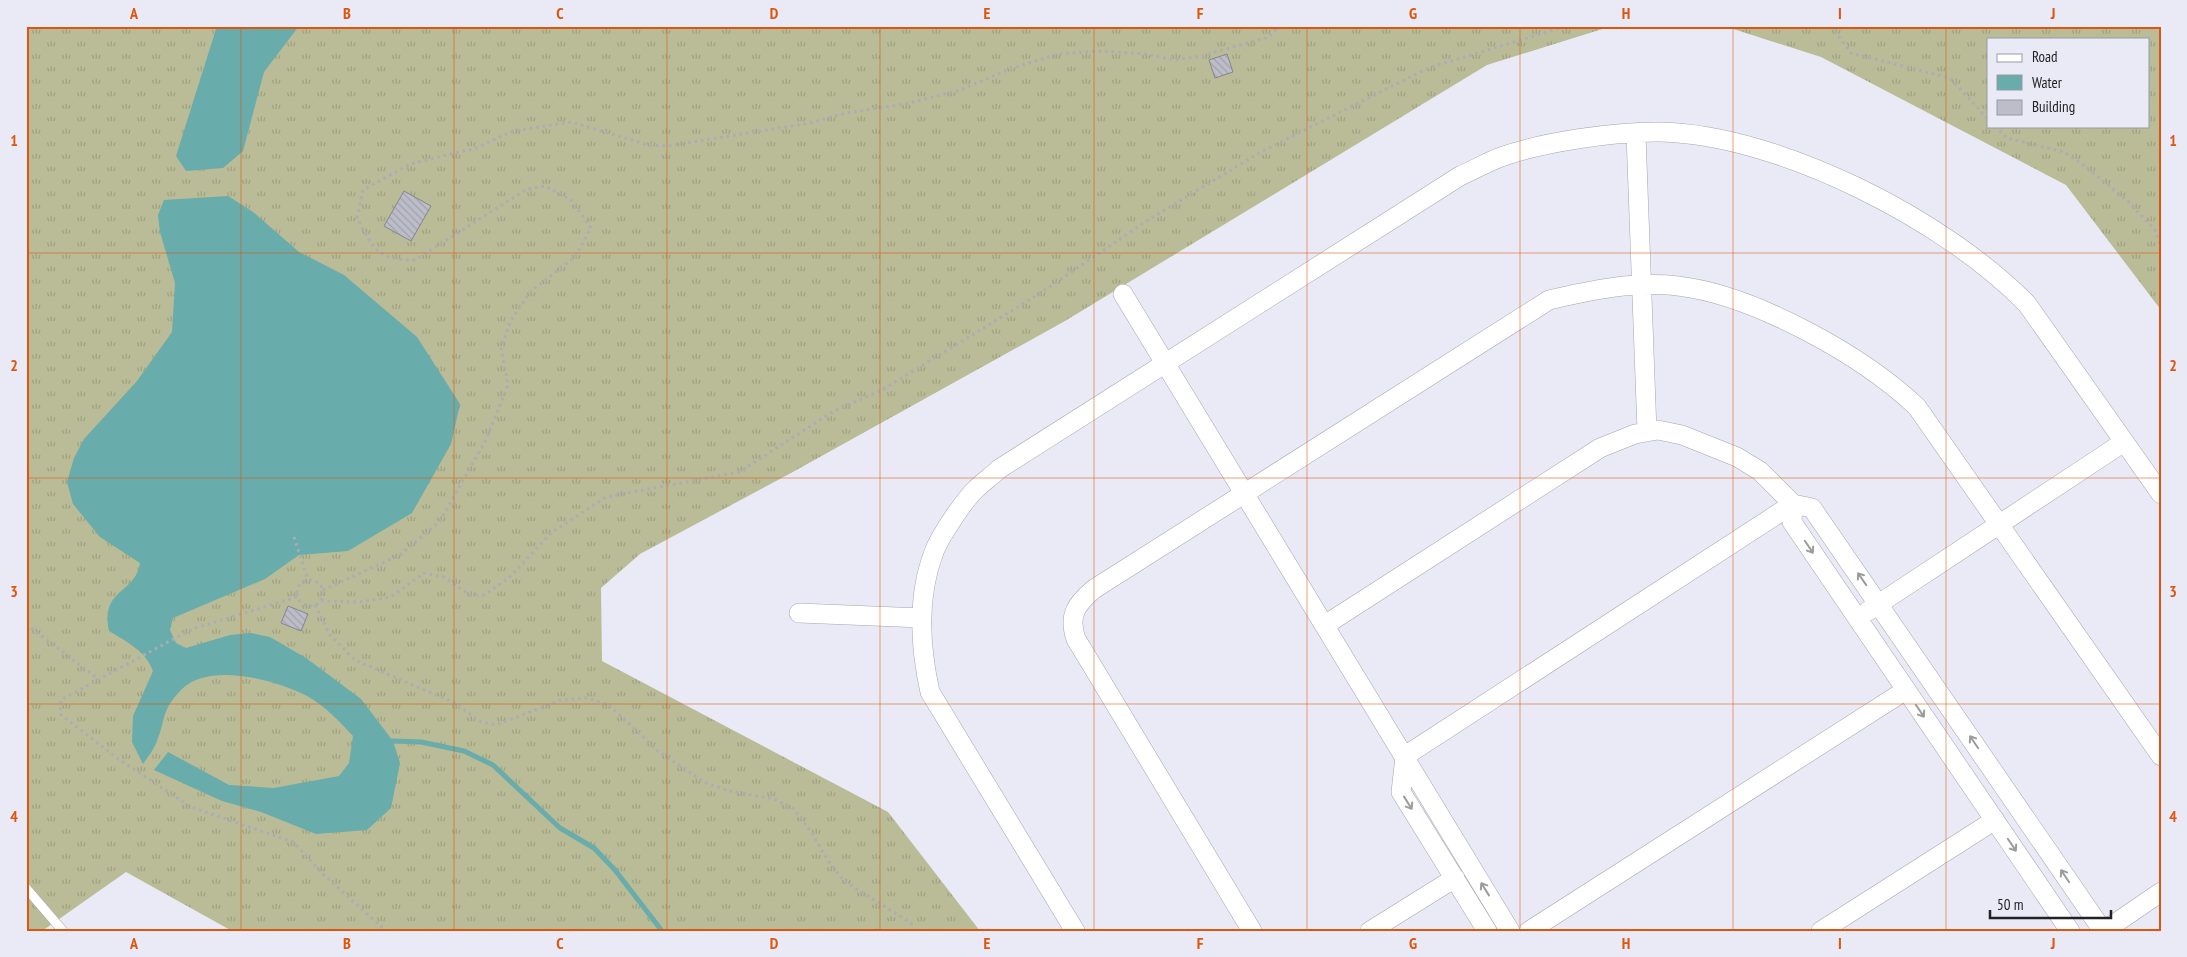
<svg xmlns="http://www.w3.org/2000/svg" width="2187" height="957" font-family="'PT Sans Narrow',sans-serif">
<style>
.grass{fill:url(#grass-tufts);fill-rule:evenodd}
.water{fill:#68acab}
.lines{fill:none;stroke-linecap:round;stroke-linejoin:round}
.stream{stroke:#68acab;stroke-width:5}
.building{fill:url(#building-back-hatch);stroke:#848590}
.service-casing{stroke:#a4a5b0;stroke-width:10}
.minor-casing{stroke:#a4a5b0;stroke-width:20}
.path{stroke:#acacb6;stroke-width:3;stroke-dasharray:2.5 4;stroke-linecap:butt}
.service{stroke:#fff;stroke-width:9}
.minor{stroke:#fff;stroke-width:19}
.oneway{stroke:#9c9c9d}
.grid{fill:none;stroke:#de560d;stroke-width:1;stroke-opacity:0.55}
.neatline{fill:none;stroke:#de560d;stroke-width:2}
.grid-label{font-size:16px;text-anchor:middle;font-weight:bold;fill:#de560d}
</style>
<defs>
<pattern id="grass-tufts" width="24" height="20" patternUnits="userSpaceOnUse" patternTransform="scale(1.25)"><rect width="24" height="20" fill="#b9bc96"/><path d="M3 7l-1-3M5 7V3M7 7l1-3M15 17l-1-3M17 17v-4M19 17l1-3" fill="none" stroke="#9fa181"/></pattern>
<pattern id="building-back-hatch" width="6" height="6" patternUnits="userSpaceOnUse" patternTransform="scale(1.25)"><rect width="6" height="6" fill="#bcbdc8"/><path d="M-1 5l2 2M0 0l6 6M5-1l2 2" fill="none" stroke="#a1a2ac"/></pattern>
</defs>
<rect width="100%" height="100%" fill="#e9eaf6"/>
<path class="grass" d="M26,26H1612L1487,65L1065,321L791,473L640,554L601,588L602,661L888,812L980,931H232L126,872L42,931H26Z
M1724,26H2161V310L2066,185L1821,57ZM1988,39H2148V126H1988Z"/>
<path class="water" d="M217,26H299L264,72L243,151L223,168L186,171L176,156Z
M228,196L253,212L299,252L344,275L417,337L460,404L451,444L412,513L348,551L299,555L265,579L173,618L170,630L176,643L186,648L230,635L251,633L270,637L306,658L361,699L393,741L400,763L391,808L367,830L316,834L261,812L222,801L154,770L168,752L229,785L274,788L339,776L349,763L353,736C340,722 325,706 307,696C277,680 208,661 181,690C161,711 166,718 157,741C154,749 148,757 143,764L132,742L133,716L153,671C146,651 127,642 109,631C100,588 135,595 140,563L100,537L73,504L67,482L74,458L84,439L137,381L172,332L175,283L160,232L158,215L164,200Z"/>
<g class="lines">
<path class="stream" d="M393,741L421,742L464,751L493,765L560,828L594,848L615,870L662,931"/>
</g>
<path class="building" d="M1227,54L1233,72L1215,78L1209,60Z
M404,191L431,206L411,241L384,226Z
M288,606L308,614L301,631L281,623Z"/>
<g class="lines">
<g class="service-casing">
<path id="service" d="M26,888L63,931"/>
</g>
<g class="minor-casing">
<path id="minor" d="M1636,134L1647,432
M1123,294L1510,931
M1793,504L1792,522L2070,931
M1868,611L2124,442
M799,613L922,618
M1325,625L1600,448L1635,434L1658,430L1682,435L1737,457L1760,471L1793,504L1812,508L2103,931
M1405,756L1793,504
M1405,757L1401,792L1487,931
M1075,931L930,692C920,647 917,596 934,552C939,538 964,500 976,489C983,482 992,476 999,469L1460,176C1474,170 1487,162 1501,157C1542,142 1618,131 1661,132C1780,135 1945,220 2027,304L2161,494
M1252,931L1076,639C1068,616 1076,604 1094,589L1549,300C1591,290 1635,281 1678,286C1754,295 1862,355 1917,407L2161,756
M1370,931L1455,878
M1529,931L1906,690
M1821,931L1995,820
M2104,931L2161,892"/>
</g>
<path class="path" d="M1831,26L1851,53L1950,78L1988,119
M1995,126L2007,138L2064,152L2082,164L2127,200L2155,230L2161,248
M294,537L308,580
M297 593a13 13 0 1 1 26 0a13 13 0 1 1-26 0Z
M323,590L400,555L440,521L486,440L508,385L501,348L511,320L530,292L575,257L591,228L571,200L545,186L527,189L415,260C377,260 374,249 357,218L363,190L410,164L476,148L513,131L571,122L648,145L668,146L810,123L846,113L905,104L960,90L1012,68L1059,54L1099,51L1146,54L1174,60L1201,56L1269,37L1279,26
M297,597L192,629L61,700L60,714L117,758L191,807L293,842L324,875L386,931
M321,601L360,602L391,597L424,573L444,577L470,595H484L509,578L551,533L606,497L739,472L834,411L882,390L1039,294L1148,220L1259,153L1428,68L1567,26
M315,605L330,635L355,660L455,703L479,721L496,725L561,700L588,698L609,705L658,751L704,782L729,791L774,799L794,809L812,833L827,859L844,881L911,923L915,931
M26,624L97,678"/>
<use href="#service" class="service"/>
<use href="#minor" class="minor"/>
</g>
<defs><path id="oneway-shaft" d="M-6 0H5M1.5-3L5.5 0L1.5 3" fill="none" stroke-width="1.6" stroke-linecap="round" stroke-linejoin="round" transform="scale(1.25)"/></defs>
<g class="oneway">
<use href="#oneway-shaft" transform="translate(1809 547) rotate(56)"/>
<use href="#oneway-shaft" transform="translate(1862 579) rotate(-125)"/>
<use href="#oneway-shaft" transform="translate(1920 711) rotate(56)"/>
<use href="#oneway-shaft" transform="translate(1974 742) rotate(-124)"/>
<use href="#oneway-shaft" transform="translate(1408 803) rotate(58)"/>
<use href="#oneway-shaft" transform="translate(2012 845) rotate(56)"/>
<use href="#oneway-shaft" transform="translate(2065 876) rotate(-124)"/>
<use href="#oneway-shaft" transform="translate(1485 889) rotate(-122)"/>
</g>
<path class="grid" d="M241,26V931M454,26V931M667,26V931M880,26V931M1094,26V931M1307,26V931M1520,26V931M1733,26V931M1946,26V931M26,253H2161M26,478H2161M26,704H2161"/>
<rect width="2187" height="957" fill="none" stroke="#e9eaf6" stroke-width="55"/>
<rect x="1987" y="38" width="162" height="90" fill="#e9eaf6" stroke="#999aa3"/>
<rect x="1997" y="54" width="25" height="8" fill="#ffffff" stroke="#999aa3"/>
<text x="2032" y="62" font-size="15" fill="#222226">Road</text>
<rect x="1997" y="75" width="25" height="15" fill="#68acab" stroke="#999aa3"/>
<text x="2032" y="88" font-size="15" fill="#222226">Water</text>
<rect x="1997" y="100" width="25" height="15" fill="#bcbdc8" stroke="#999aa3"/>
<text x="2032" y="112" font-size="15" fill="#222226">Building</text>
<path d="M1990 910v8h121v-8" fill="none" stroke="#222226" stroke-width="2.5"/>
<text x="1997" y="910" font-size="15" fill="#222226" stroke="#e9eaf6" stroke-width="4" paint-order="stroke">50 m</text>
<rect x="28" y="28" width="2132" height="902" class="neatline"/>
<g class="grid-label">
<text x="134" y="19">A</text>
<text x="347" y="19">B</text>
<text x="560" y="19">C</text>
<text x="774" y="19">D</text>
<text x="987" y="19">E</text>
<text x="1200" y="19">F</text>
<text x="1413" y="19">G</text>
<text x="1626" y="19">H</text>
<text x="1840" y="19">I</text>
<text x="2053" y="19">J</text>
<text x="14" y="146">1</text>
<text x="2173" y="146">1</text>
<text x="14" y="371">2</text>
<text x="2173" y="371">2</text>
<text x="14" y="597">3</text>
<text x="2173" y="597">3</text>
<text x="14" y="822">4</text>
<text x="2173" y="822">4</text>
<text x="134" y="949">A</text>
<text x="347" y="949">B</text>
<text x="560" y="949">C</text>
<text x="774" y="949">D</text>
<text x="987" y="949">E</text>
<text x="1200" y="949">F</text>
<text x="1413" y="949">G</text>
<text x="1626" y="949">H</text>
<text x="1840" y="949">I</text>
<text x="2053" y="949">J</text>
</g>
</svg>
